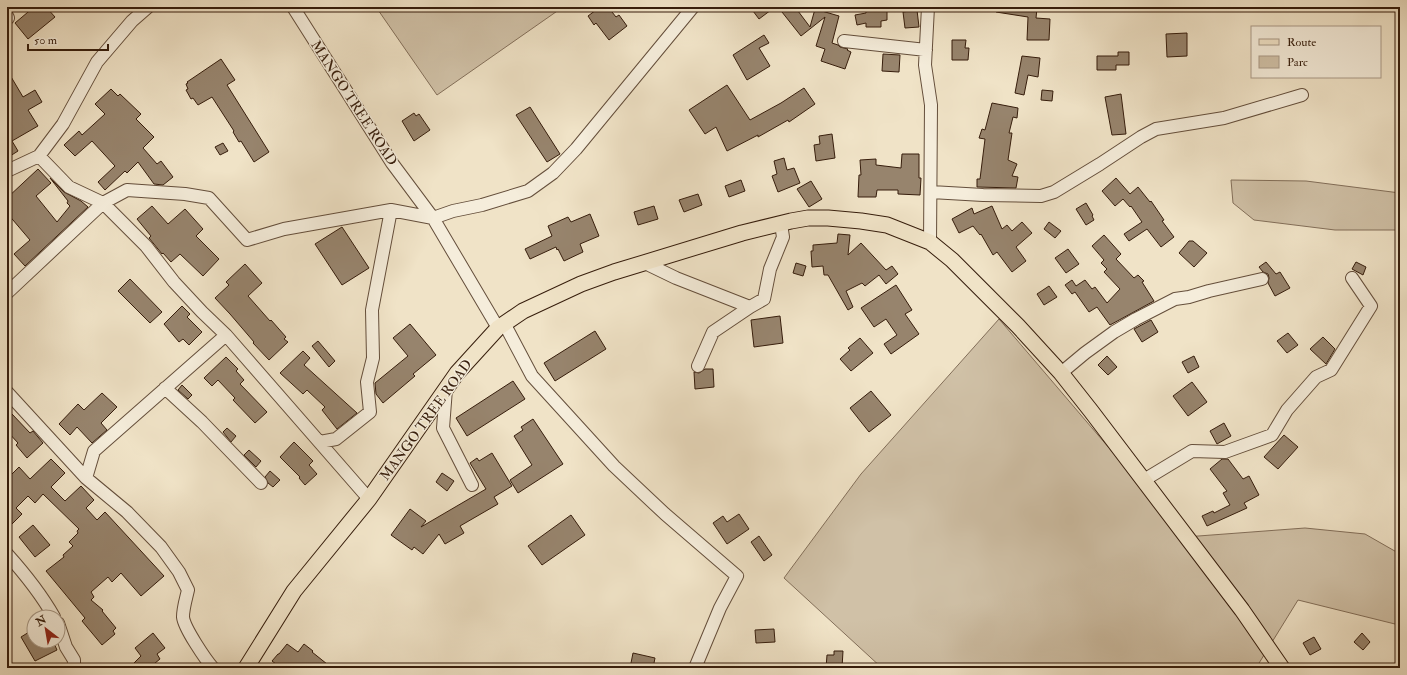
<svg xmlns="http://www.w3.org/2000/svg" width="1407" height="675" font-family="'IM FELL Double Pica',serif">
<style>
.green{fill:#d0c1a7;stroke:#836f5a}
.building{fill:#97846d;stroke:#361d0c}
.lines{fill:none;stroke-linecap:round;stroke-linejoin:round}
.minor-casing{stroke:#644e3b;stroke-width:14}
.major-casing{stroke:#361d0c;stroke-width:17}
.minor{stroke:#f5eddb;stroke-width:12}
.major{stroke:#f0e3c7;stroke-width:15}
.labels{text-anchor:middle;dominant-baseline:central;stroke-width:3;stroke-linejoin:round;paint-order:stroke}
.street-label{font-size:14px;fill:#361d0c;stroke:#f5eddb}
</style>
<rect width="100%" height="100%" fill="#f0e3c7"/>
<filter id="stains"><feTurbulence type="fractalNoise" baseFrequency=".005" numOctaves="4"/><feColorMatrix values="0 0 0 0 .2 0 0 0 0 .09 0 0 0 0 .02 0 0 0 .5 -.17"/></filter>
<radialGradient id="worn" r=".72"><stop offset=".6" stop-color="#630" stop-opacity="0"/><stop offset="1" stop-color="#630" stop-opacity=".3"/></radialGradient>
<path class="green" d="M376,7H563L437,95Z
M1231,180L1306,181L1400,193V230H1335L1254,220L1233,203Z
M999,319L1185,537L1305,528L1365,534L1400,554L1399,625L1298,600L1256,668H882L784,578L861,474Z"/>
<path class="building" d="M34,7H46L55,17L28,39L15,23Z
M600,7H608L616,17L619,15L627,26L609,40L596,23L594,25L588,16Z
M750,7H775L759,19Z
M778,7H795L810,27L815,9L839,16L832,43L838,45L840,47L848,49L847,50L851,52L845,69L821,61L825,49L816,46L825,17L801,36Z
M996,7L1037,8L1036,18L1050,19L1049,40H1027L1028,17L996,12Z
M866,10H887V20L881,21V27H866V23L857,25L855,15L866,13Z
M917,10L919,27L905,28L903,12Z
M1187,33V56L1167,57L1166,34Z
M764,35L769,43L759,48L770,66L747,80L733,55Z
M952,40H966L965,48H969L968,60H952Z
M1118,52H1129V65H1116V70H1097V56H1118Z
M883,54L900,55L899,72L882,71Z
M1022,56L1040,58L1038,77L1028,75L1024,95L1015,93Z
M221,59L235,80L227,85L269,152L254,162L241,141L239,142L233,132L234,131L212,97L198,105L193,98L191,99L186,90L188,89L186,84L188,83L187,82Z
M7,70L23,97L35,90L42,102L28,110L38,126L12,141L18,151L7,158Z
M727,85L750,120L781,103L804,88L815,104L789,122L788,120L758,137V135L727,151L716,127L705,134L689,110Z
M111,89L118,96L120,94L141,114L136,119L154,137L143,148L157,164L161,161L173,177L163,185L154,184L138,162L127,173L125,171L105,190L98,182L115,166L92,141L75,156L64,145L79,131L82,135L105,114L95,104Z
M1042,90L1053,91L1052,101L1041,100Z
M1121,94L1126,134L1112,135L1105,97Z
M992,103L1018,108L1017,118L1013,117L1009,133H1012L1008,160L1017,164L1012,176L1018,177L1016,188L977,187V179H980L985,139L979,138L982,129L985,130Z
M530,107L560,154L547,162L516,115Z
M414,113L416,116L419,114L430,130L414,141L402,121Z
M832,134L835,158L816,161L814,145L820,144L819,136Z
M223,143L228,151L220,155L215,147Z
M902,154H919V178H921L920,195L898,194V190H877L876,197H858L859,175H861L860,160L876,159V165L901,168Z
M784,158L787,170L794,168L800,183L778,192L772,176L777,174L774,161Z
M38,169L51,183L36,196L57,222L70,206L67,203L68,201L50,178L64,192L81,201L88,207L25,266L14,254L30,240L7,213V198Z
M1116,178L1130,194L1138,187L1150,202L1151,201L1164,220L1162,221L1174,237L1161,247L1147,229L1129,241L1124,234L1142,222L1131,206L1130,207L1123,199L1115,206L1102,191Z
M741,180L745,191L729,197L725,186Z
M811,181L822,199L809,207L797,189Z
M698,194L702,205L684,212L679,200Z
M1086,203L1093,215L1092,216L1094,220L1086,225L1076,209Z
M152,206L168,224L185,209L203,229L196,236L219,259L203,276L180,254L171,262L163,253L162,254L149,238L151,236L137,219Z
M654,206L658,219L638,225L634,212Z
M992,206L1002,229L1007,225L1012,231L1022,222L1032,233L1016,247L1026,261L1012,272L997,252L993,255L981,234L980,235L973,226L959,233L952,219L972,208L974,214Z
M590,214L599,236L580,244L583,252L564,261L558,249L557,250L556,247L530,259L525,249L552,236L548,226L568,217L571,222Z
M1049,222L1061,231L1055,238L1044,229Z
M342,227L369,268L342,285L315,244Z
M838,234L850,235L848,255L861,243L886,270L892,266L898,274L886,284L879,275L865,286L862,283L846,291L853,307L848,310L828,275H824L823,266L812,267L811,251H813V245L837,243Z
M1104,235L1121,254L1116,259L1134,278L1138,275L1144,281L1142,282L1154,301L1110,325L1097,307L1089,312L1075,292L1072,294L1065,285L1072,280L1076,286L1085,280L1092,289L1095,287L1107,303L1120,289L1104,272L1107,269L1101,263L1104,260L1092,246Z
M1189,241H1193L1207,253L1194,267L1179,253Z
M1068,249L1079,264L1066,273L1055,258Z
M1266,262L1276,274L1280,272L1290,288L1275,296L1268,283L1269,278L1268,274L1263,272L1259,267Z
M1356,262L1366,267L1363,275L1352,269Z
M796,263L806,266L803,276L793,273Z
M245,264L262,283L248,296L270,321L271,320L286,337L284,339L288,342L269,360L253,343L254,342L230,314L215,298L229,285L226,282Z
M130,279L162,312L150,323L118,291Z
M896,285L912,310L905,314L919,334L891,354L884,344L897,335L886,319L874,327L861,308Z
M1049,286L1057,297L1044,305L1037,294Z
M182,306L190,314L187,317L202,332L189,345L183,339L179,342L164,324Z
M780,316L783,343L754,347L751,320Z
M1151,320L1158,332L1142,342L1134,329Z
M410,324L436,355L413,374L415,376L383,403L376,394L375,383L408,356L393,338Z
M595,331L606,349L555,381L544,363Z
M1288,333L1298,345L1287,353L1277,341Z
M1323,337L1335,349L1326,364L1310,349Z
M860,338L873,353L851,371L840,359L850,350L848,348Z
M318,341L335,361L329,367L312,346Z
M303,351L310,358L304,365L357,413L337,429L322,410L325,407L307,390L303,394L280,373Z
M1107,356L1117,367L1108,375L1098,365Z
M1194,356L1199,367L1188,373L1182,362Z
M226,357L238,369L236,371L244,380L240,384L267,412L255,423L233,400L235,398L218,380L212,386L204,378Z
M705,369H713L714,387L695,389L694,372L699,373Z
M513,381L525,399L467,436L456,418Z
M1192,382L1207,402L1188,416L1173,396Z
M182,385L192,395L188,399L178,390Z
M871,391L891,415L869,432L850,408Z
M102,393L117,407L101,423L107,430L92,443L77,427L70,435L59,424L78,404L84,410Z
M12,414L30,433L33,431L43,443L27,458L16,445L18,443L7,431V418Z
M533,419L563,464L518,493L510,480L532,465L514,436L523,430L521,427Z
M1224,423L1231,436L1217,444L1210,431Z
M227,428L236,436L231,442L223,432Z
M1284,435L1298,447L1278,469L1264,457Z
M294,442L313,461L309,465L317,474L305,485L299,478L300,477L280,457Z
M249,450L261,461L256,467L244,455Z
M492,453L512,486L494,497L498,504L460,526L464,533L445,544L439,534L423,554L414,547L412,550L391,535L410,509L426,521L421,527L486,489L470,463L477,458L479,461Z
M51,459L65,473L51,487L65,501L81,486L94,500L86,508L97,520L105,512L164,576L141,596L121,573L112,582L108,577L91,592L94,597L91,600L103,610L102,611L116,628L113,631L115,634L102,645L82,621L85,618L46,571L64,557L63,555L73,546L69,542L78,533L77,531L79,529L43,494L35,503L28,496L16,508L22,514L7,529V479L19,467L30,479Z
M1222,459H1228L1243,479L1249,476L1259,495L1244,503L1247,508L1207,526L1202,516L1213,511L1214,513L1230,505L1223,493L1227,491L1210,469Z
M270,471L280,480L273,487L268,483L265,477Z
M442,473L454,481L447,491L436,482Z
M739,514L749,529L727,544L713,523L723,516L727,522Z
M571,515L585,535L542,565L528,546Z
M33,525L50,545L35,557L19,537Z
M759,536L772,555L764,561L751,542Z
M34,629V641H53L57,650L35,661L21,637Z
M774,629L775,642L756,643L755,630Z
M153,633L165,648L157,654L160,659L149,668H129L141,656L135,648Z
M1362,633L1370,642L1363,650L1354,642Z
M1314,637L1321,649L1310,655L1303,643Z
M287,644L298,652L304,644L313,651L312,652L332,668H281L272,661L278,654H279Z
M834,651H843L842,668H826L827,655H834Z
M633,653L655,658L653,668H630Z"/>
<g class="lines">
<g class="minor-casing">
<path id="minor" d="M293,7L392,163L433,218L498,328
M928,7L925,65L931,105L930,242
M7,16L8,18
M844,41L926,50
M7,171L39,156L63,124L97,62L132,21L148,7
M931,192L983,195L1041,196L1054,192L1100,164L1141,137L1156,129L1224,118L1302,95
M645,263L676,278L750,307L764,299L770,269L783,237L781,224
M7,293L103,203L69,187L39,156
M504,323L532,376L614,466L665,514L737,576L720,608L695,668
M698,366L713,332L750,307
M1061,373L1085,353L1114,332L1136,319L1175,299L1189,297L1209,291L1262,279
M165,388L202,422L261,483
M446,389L443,428L472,485
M7,392L86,478L127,512L161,547L179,572L188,590C186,599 183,608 183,617C184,628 206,660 213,668
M320,442L336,439L370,412L367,382L373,358L372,310L391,210
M86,478L94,451L226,335
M1144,480L1192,451L1225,452L1272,435L1287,410L1316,377L1331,370L1371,306L1352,278
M369,499L226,335L202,312L174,282L146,246L103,203L127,190L185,194L209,198L247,240L284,229L391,210L433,218L453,211L482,205L528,191L553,173L576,149L693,7
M7,554C25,574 41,594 54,617
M58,623L66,647L74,660V668"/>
</g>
<g class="major-casing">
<path id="major" d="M246,668L294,591L369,499L457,373L498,328L523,311L581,284L614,272L742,233L791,221L808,218H828L861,221L887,225L930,242L952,260L1018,326L1061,373L1091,411L1242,610L1282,668"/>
</g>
<use href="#minor" class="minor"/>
<use href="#major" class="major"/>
</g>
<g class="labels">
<g class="street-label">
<text transform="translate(354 103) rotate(57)">MANGO TREE ROAD</text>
<text transform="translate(426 420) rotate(-54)">MANGO TREE ROAD</text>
</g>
</g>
<rect width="1407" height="675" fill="none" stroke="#f0e3c7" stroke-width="24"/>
<rect x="8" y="8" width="1391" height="659" fill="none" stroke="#361d0c" stroke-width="2"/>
<rect x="12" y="12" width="1383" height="651" fill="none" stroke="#361d0c"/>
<rect x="1251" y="26" width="130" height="52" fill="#f5eddb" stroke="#a99a88"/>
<rect x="1259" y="39" width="20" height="6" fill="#f0e3c7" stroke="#a99a88"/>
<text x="1287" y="46" font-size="12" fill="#361d0c">Route</text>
<rect x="1259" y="56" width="20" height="12" fill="#d0c1a7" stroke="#a99a88"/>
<text x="1287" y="66" font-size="12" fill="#361d0c">Parc</text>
<g transform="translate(46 629) rotate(329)"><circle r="19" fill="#f5eddb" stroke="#a99a88"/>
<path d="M0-3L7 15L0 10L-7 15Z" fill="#8f2418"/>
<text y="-6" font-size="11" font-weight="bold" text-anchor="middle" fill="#361d0c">N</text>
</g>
<path d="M28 44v6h80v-6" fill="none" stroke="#361d0c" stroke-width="2"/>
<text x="34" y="44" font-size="12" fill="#361d0c" stroke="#f5eddb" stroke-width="3" paint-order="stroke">50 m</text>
<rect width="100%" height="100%" filter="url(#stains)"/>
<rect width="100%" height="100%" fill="url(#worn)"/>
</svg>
